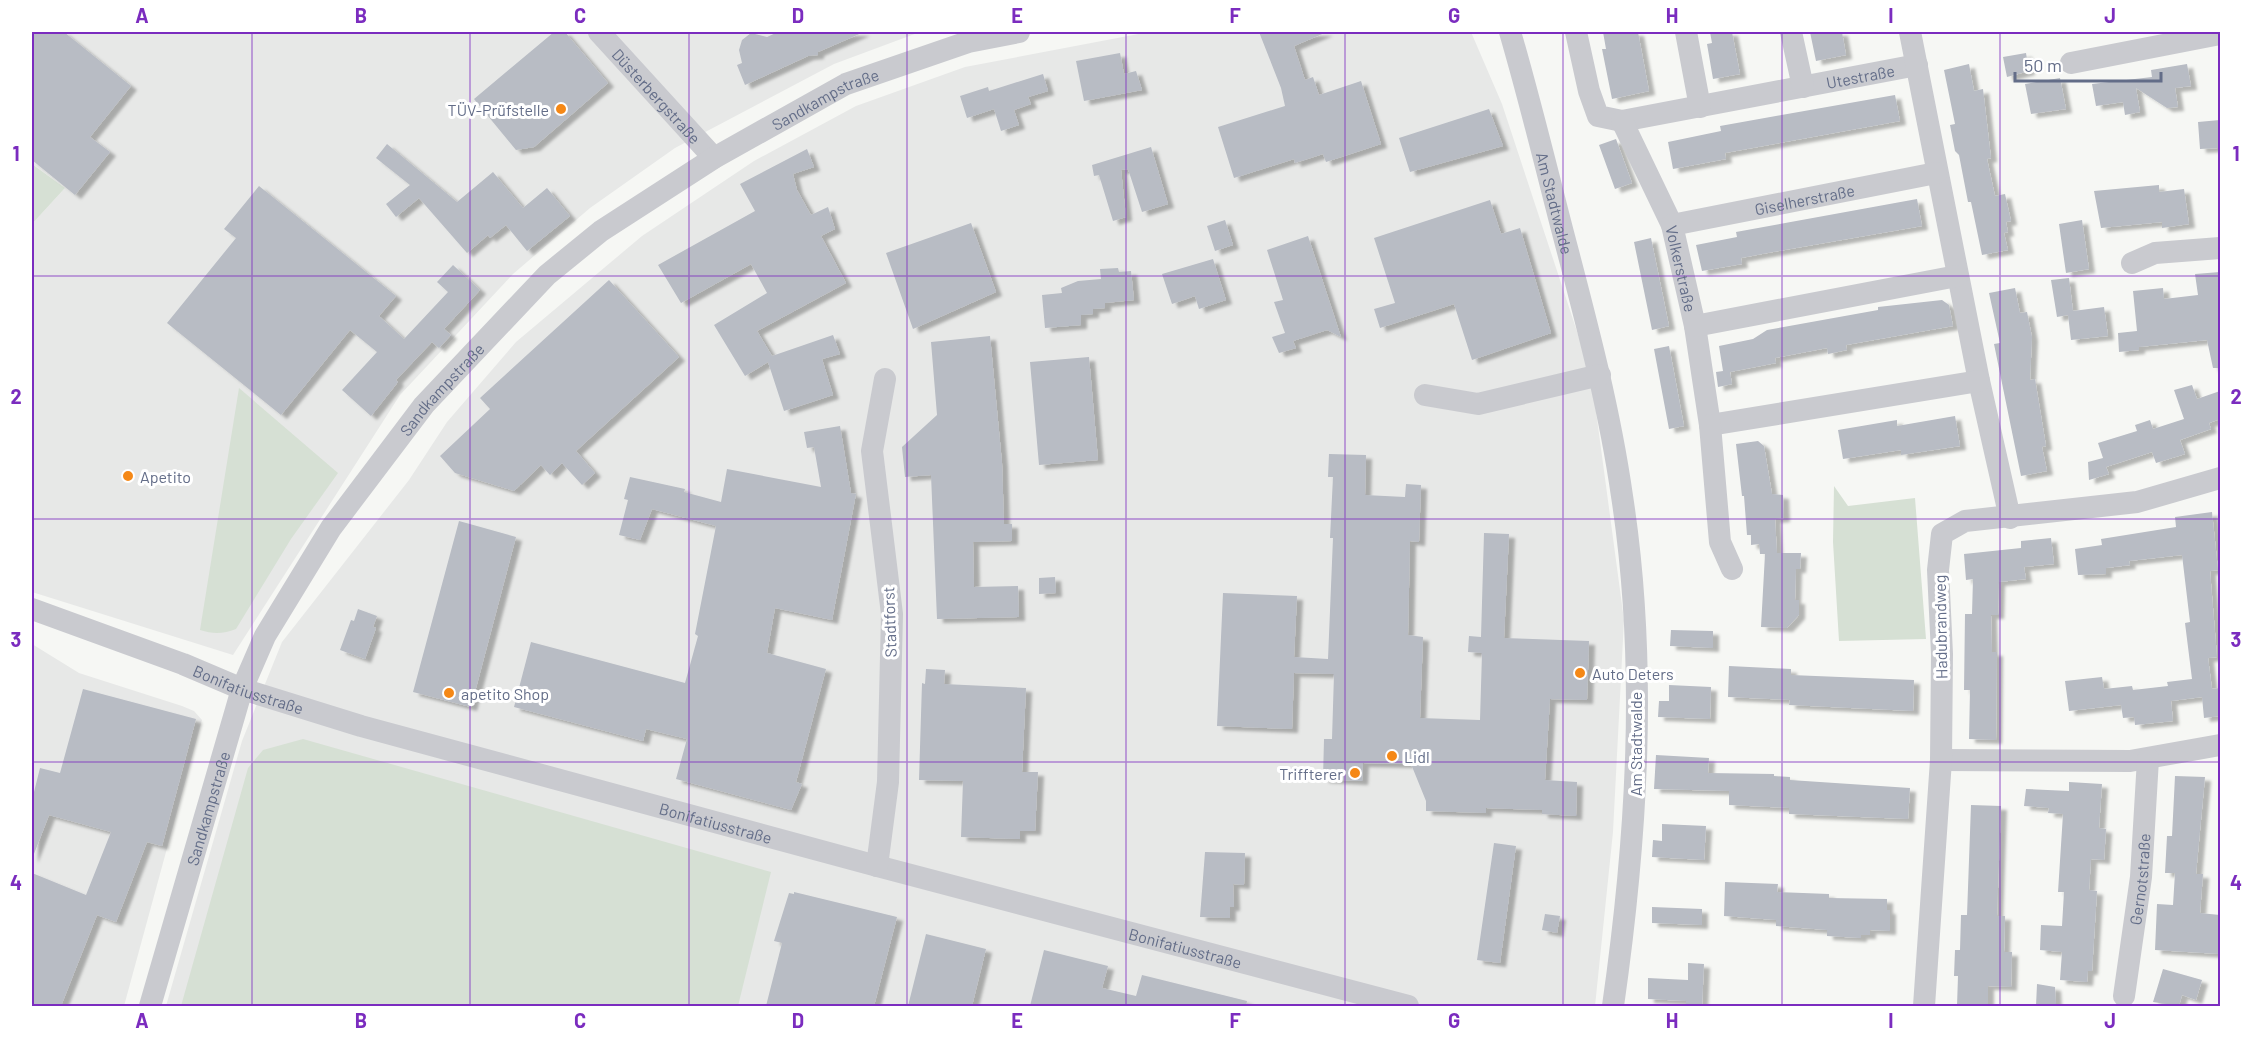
<svg xmlns="http://www.w3.org/2000/svg" width="2252" height="1038" font-family="Barlow,sans-serif">
<style>
.built{fill:#e7e8e7}
.green{fill:#d6e0d4}
.building{fill:#b8bcc4;filter:url(#shadow)}
.lines{fill:none;stroke-linecap:round;stroke-linejoin:round}
.minor{stroke:#c9cacf;stroke-width:22}
.grid{fill:none;stroke:#7b2cbf;stroke-width:1.5;stroke-opacity:0.55}
.poi-dot{fill:#f58816;stroke:#fff;stroke-width:2}
.labels{text-anchor:middle;dominant-baseline:central;stroke-width:6;stroke-linejoin:round;paint-order:stroke}
.street-label{font-size:16px;fill:#636d88;stroke:#fff}
.poi-label{font-size:16px;fill:#636d88;stroke:#fff;text-anchor:start}
.neatline{fill:none;stroke:#7b2cbf;stroke-width:2}
.grid-label{font-size:20px;text-anchor:middle;font-weight:bold;fill:#7b2cbf}
</style>
<defs>
<filter id="shadow"><feDropShadow dx="6" dy="4" stdDeviation="1.5" flood-color="#0004"/></filter>
</defs>
<rect width="100%" height="100%" fill="#f6f7f4"/>
<path class="built" d="M32,32H920L834,64L675,148L590,208L513,274L400,395L233,655L32,592V224L65,188L32,164Z
M1149,32H1471L1502,104L1591,374L1624,620L1613,832L1595,1006H166L242,741L282,642L409,480L447,422L516,342L642,236L754,161L856,106L965,67Z
M32,644L79,673L182,706L194,711L202,720L124,1006H32Z"/>
<path class="green" d="M32,164L65,188L32,224Z
M239,388L338,473L291,539L236,629C223,634 213,634 200,630Z
M1834,486L1848,506L1915,498L1926,639L1839,641L1833,542Z
M303,739L771,872L738,1006H181L248,768L263,750Z"/>
<path class="building" d="M32,32H64L131,86L90,137L110,152L75,195L32,160Z
M554,32H565L608,83L534,147L516,150L474,99Z
M778,32H864L818,52V55L808,56L745,85L737,65L742,63L739,50L742,40L751,33L767,37Z
M1259,32H1327L1294,46L1305,80L1313,77L1319,95L1361,81L1381,144L1326,162L1323,154L1295,163L1294,159L1234,178L1218,127L1285,106L1281,88Z
M1603,32H1638L1649,91L1612,99L1602,49H1606Z
M1710,32H1732L1740,74L1713,79L1707,44L1712,43Z
M1810,32H1842L1846,55L1816,61Z
M1120,53L1124,74L1136,71L1142,90L1084,101L1076,61Z
M2026,53L2029,71L2007,77L2003,57Z
M1969,64L1974,91L1983,89L1991,158L1987,159L1995,196L2005,194L2011,221L2006,222L2008,232L2004,233L2008,250L1982,255L1971,202H1968L1959,155L1955,151L1950,125L1955,124L1944,70Z
M2187,64L2191,86L2175,88L2178,107L2167,108L2136,88L2140,112L2125,115L2123,102L2096,106L2092,84L2152,77L2151,70Z
M1043,74L1048,91L1028,97L1031,104L1014,110L1019,125L1001,131L994,109L967,118L960,96L988,87L989,91Z
M2060,78L2066,109L2031,114L2025,84Z
M1895,95L1900,121L1725,153L1726,159L1673,169L1668,142L1721,131L1720,126Z
M1489,109L1503,146L1410,172L1399,138Z
M2220,120L2218,148L2200,149L2198,122Z
M1616,139L1632,183L1615,189L1599,145Z
M387,144L457,202L493,172L523,208L547,188L570,216L527,251L506,225L490,238L488,235L467,253L419,198L396,217L386,204L410,185L376,158Z
M1151,147L1168,204L1142,212L1128,169L1121,170L1126,217L1113,221L1099,175L1094,176L1092,165Z
M807,149L814,167L793,174L797,190L811,215L828,207L835,229L821,236L846,283L757,331L772,356L833,335L840,354L822,359L833,395L784,411L768,362L745,376L714,325L767,293L751,264L681,303L658,265L755,211L740,184Z
M2159,185V192L2184,189L2189,224L2162,228V222L2101,228L2094,191Z
M259,186L396,296L379,316L404,339L448,292L437,282L453,265L480,290L444,329L451,335L439,348L432,342L396,380L398,382L371,416L342,390L377,352L350,330L281,415L167,323L236,238L224,229Z
M1917,199L1922,226L1762,254L1741,258L1742,264L1702,271L1696,245L1737,237L1736,232Z
M1490,200L1501,234L1520,228L1551,333L1472,360L1454,304L1380,328L1374,309L1395,303L1374,238Z
M1225,220L1233,245L1215,251L1207,226Z
M2082,220L2089,269L2066,273L2059,224Z
M971,223L996,292L913,329L886,253Z
M1308,236L1341,337L1327,330L1293,341L1296,348L1279,353L1272,337L1285,333L1274,302L1283,300L1267,250Z
M1651,238L1669,326L1652,330L1634,242Z
M1213,259L1226,300L1199,309L1195,296L1172,304L1162,274Z
M1118,268L1119,272L1131,271L1134,300L1105,303V308L1093,309V314L1081,315V325L1045,328L1042,295L1062,293L1061,288L1078,281L1101,279L1100,269Z
M2220,272V368H2213L2207,340L2139,347V350L2119,352L2118,333L2137,331L2133,291L2163,288L2164,299L2198,295L2195,274Z
M2069,278L2073,311L2104,307L2108,336L2071,340L2068,315L2057,317L2051,280Z
M609,280L679,357L576,451L595,473L582,485L562,463L550,475L541,465L514,491L455,473L440,456L490,409L480,398Z
M2015,288L2020,313L2027,312L2032,337L2030,380L2035,379L2046,446L2042,447L2047,471L2021,476L1994,344L2000,343L1989,293Z
M1942,300L1949,305L1953,326L1846,345L1847,350L1828,354L1827,348L1775,358L1776,363L1730,372L1732,384L1718,387L1716,372L1723,371L1719,346L1753,339L1767,330L1878,310V307Z
M990,336L1002,463L1004,524H1012V541L973,542L974,587L1018,586L1019,617L937,619L931,475L905,477L902,447L937,415L931,342Z
M1669,346L1684,426L1669,429L1654,349Z
M1089,357L1098,460L1039,465L1030,362Z
M2192,385L2197,399L2220,391V419L2209,423L2211,429L2180,440L2185,454L2156,463L2152,452L2106,467L2109,474L2089,480L2088,462L2103,458L2098,443L2137,431L2135,425L2150,420L2153,429L2184,419L2174,390Z
M1955,416L1960,446L1901,455V450L1843,459L1838,430L1897,420V426Z
M840,426L851,493L856,494L832,620L775,608L767,653L826,669L796,782L802,784L791,810L676,779L687,739L646,729L643,741L514,707L531,642L685,683L698,636L695,634L716,526L652,509L640,540L619,535L628,500L624,499L630,477L685,489L684,492L721,502L727,469L821,487L814,447L807,448L804,432Z
M1758,441L1764,446L1772,494L1783,495L1784,518L1775,519L1777,553H1801L1800,569H1796L1795,600H1799V615L1787,628L1761,627L1765,554H1760L1759,544L1751,545V535H1747L1744,496H1742L1736,444Z
M1329,454L1366,455L1365,495L1405,497L1406,484L1421,485L1419,542L1410,541L1408,635L1423,637L1420,718L1480,720L1482,653L1468,652L1469,636L1481,637L1484,533L1509,534L1504,638L1589,641L1587,700L1550,699L1545,780L1577,782L1576,816L1542,814V810L1486,808V813L1426,811V801L1411,764L1363,763L1362,781L1323,779L1324,739H1332L1334,674L1294,673L1292,729L1217,726L1223,593L1297,596L1294,657L1328,659L1333,538H1330L1333,477H1328Z
M2212,512L2218,570L2210,571L2217,657L2208,658L2212,689L2220,688V716L2204,718L2202,697L2171,701L2173,721L2135,725L2134,717L2123,718L2121,705L2069,711L2065,681L2102,677L2104,689L2132,686L2133,690L2168,686L2167,682L2192,679L2185,623L2190,622L2182,555L2129,561L2130,565L2106,568V574L2078,575L2075,549L2102,545L2101,539L2176,527L2175,517Z
M459,521L516,537L471,707L413,692Z
M2051,538L2054,564L2024,567L2026,579L1999,582L1998,615H1991L1992,652H1997L1996,740L1969,739L1970,690H1964L1965,614H1972L1973,579L1966,580L1964,554L2021,548V541Z
M1055,577L1056,593L1039,594V578Z
M358,609L377,616L373,627L376,628L365,659L340,650L351,620L354,621Z
M1671,630L1713,631V648L1670,646Z
M1729,666L1791,669V675L1914,680L1913,711L1789,705L1790,700L1728,697Z
M926,669L945,670L944,684L1026,688L1022,772H1038L1035,831H1020V839L961,837L963,781L919,780L922,683L925,684Z
M1669,685L1711,687L1710,719L1658,717L1659,701H1669Z
M83,689L196,719L162,846L147,842L116,922L97,915L61,1006H32V873L86,895L111,832L49,815L32,859V800L40,768L60,773Z
M1656,755L1709,758L1708,773L1774,774V776L1790,777V780L1910,788L1908,819L1789,814V808L1729,805V791L1654,789Z
M2175,776L2205,777L2196,874H2203L2200,913L2220,915V954L2155,950L2157,904L2173,905L2175,873H2165L2167,836H2172Z
M2069,782L2102,784L2099,828L2106,829L2104,860L2091,859L2089,890L2097,891L2092,971H2088L2087,982L2060,980L2062,952L2040,950L2041,925L2062,926L2064,892H2058L2063,814L2048,813L2049,808L2024,806L2026,789L2069,791Z
M1971,805L2001,806L1997,916H2005L2004,952H2012L2011,987L1988,986V1006H1957L1958,976H1954L1955,950H1960L1961,915H1967Z
M1662,824L1706,826L1704,860L1652,857L1653,840L1662,841Z
M1494,843L1516,846L1500,963L1477,960Z
M1205,852L1245,853L1244,885L1233,884L1234,907H1230V918L1200,917Z
M1725,882L1778,884L1777,892L1829,894V898L1887,899V910H1890V931L1870,930V935H1861V938L1827,936V930L1776,926V920L1724,916Z
M794,892L897,917L874,1006H766L782,943L774,941L789,893L794,894Z
M1652,907L1702,909V925L1652,923Z
M1545,914L1560,916L1557,933L1542,930Z
M926,934L986,949L972,1006H908Z
M1044,950L1108,966L1102,988L1136,996L1142,975L1247,1001L1246,1006H1030Z
M1688,963L1704,964L1702,1006H1686V1001L1648,999V978L1688,980Z
M2163,969L2202,980L2196,1000L2182,995L2179,1006L2153,1002Z
M2037,984L2055,987L2056,1004L2036,1006Z"/>
<g class="lines">
<g class="minor">
<path id="s1" d="M599,32L714,158"/>
<path id="s2" d="M1510,32C1529,97 1545,163 1562,229C1585,317 1609,405 1622,496C1648,665 1637,838 1613,1006"/>
<path id="s3" d="M1576,32L1589,91L1598,116L1622,121L1917,65"/>
<path d="M1686,32L1700,107"/>
<path d="M1791,32L1803,87"/>
<path d="M1910,32L1979,381L2010,518"/>
<path d="M2071,63L2220,34"/>
<path id="s4" d="M1622,121L1672,225L1695,326L1710,425L1979,381"/>
<path id="s5" d="M1672,225L1936,173"/>
<path d="M2132,263L2155,253L2220,248"/>
<path d="M1695,326L1957,276"/>
<path d="M1425,395L1478,404L1600,375"/>
<path d="M1710,425L1720,542L1732,569"/>
<path id="s6" d="M32,609L183,664L242,689L361,726L877,866L1408,1006"/>
<path d="M1941,760L2130,761L2220,745"/>
<path d="M877,866L888,782L892,614L872,451L885,379"/>
<path id="s7" d="M2124,996L2141,877L2148,759"/>
<path id="s8" d="M150,1006L242,689L265,636L331,528L424,405L547,275L601,231L714,158L846,84L968,42L1019,32"/>
<path d="M1924,1006L1941,760L1942,654L1938,570L1942,534L1965,521L2137,502L2220,478"/>
</g>
</g>
<path class="grid" d="M252,32V1006M470,32V1006M689,32V1006M907,32V1006M1126,32V1006M1345,32V1006M1563,32V1006M1782,32V1006M2000,32V1006M32,276H2220M32,519H2220M32,762H2220"/>
<g class="poi-dot">
<circle cx="561" cy="109" r="6"/>
<circle cx="128" cy="476" r="6"/>
<circle cx="1580" cy="673" r="6"/>
<circle cx="449" cy="693" r="6"/>
<circle cx="1392" cy="756" r="6"/>
<circle cx="1355" cy="773" r="6"/>
</g>
<g class="labels">
<g class="street-label">
<text stroke="none"><textPath href="#s3" startOffset="354">Utestraße</textPath></text>
<text stroke="none"><textPath href="#s1" startOffset="86">Düsterbergstraße</textPath></text>
<text stroke="none"><textPath href="#s8" startOffset="1178">Sandkampstraße</textPath></text>
<text stroke="none"><textPath href="#s5" startOffset="135">Giselherstraße</textPath></text>
<text stroke="none"><textPath href="#s2" startOffset="177">Am Stadtwalde</textPath></text>
<text stroke="none"><textPath href="#s4" startOffset="160">Volkerstraße</textPath></text>
<text stroke="none"><textPath href="#s8" startOffset="692">Sandkampstraße</textPath></text>
<text transform="translate(889 622) rotate(-92)">Stadtforst</text>
<text transform="translate(1940 627) rotate(-91)">Hadubrandweg</text>
<text stroke="none"><textPath href="#s6" startOffset="231">Bonifatiusstraße</textPath></text>
<text transform="translate(1635 744) rotate(-90)">Am Stadtwalde</text>
<text stroke="none"><textPath href="#s8" startOffset="206">Sandkampstraße</textPath></text>
<text stroke="none"><textPath href="#s6" startOffset="717">Bonifatiusstraße</textPath></text>
<text stroke="none"><textPath href="#s7" startOffset="118">Gernotstraße</textPath></text>
<text stroke="none"><textPath href="#s6" startOffset="1203">Bonifatiusstraße</textPath></text>
</g>
<g class="poi-label">
<text x="549" y="109" text-anchor="end">TÜV-Prüfstelle</text>
<text x="140" y="476">Apetito</text>
<text x="1592" y="673">Auto Deters</text>
<text x="461" y="693">apetito Shop</text>
<text x="1404" y="756">Lidl</text>
<text x="1343" y="773" text-anchor="end">Triffterer</text>
</g>
</g>
<rect width="2252" height="1038" fill="none" stroke="#ffffff" stroke-width="66"/>
<path d="M2015 72v9h146v-9" fill="none" stroke="#636d88" stroke-width="3"/>
<text x="2024" y="72" font-size="18" fill="#636d88" stroke="#ffffff" stroke-width="4.5" paint-order="stroke">50 m</text>
<rect x="33" y="33" width="2186" height="972" class="neatline"/>
<g class="grid-label">
<text x="142" y="23">A</text>
<text x="361" y="23">B</text>
<text x="580" y="23">C</text>
<text x="798" y="23">D</text>
<text x="1017" y="23">E</text>
<text x="1235" y="23">F</text>
<text x="1454" y="23">G</text>
<text x="1672" y="23">H</text>
<text x="1891" y="23">I</text>
<text x="2110" y="23">J</text>
<text x="16" y="161">1</text>
<text x="2236" y="161">1</text>
<text x="16" y="404">2</text>
<text x="2236" y="404">2</text>
<text x="16" y="647">3</text>
<text x="2236" y="647">3</text>
<text x="16" y="890">4</text>
<text x="2236" y="890">4</text>
<text x="142" y="1028">A</text>
<text x="361" y="1028">B</text>
<text x="580" y="1028">C</text>
<text x="798" y="1028">D</text>
<text x="1017" y="1028">E</text>
<text x="1235" y="1028">F</text>
<text x="1454" y="1028">G</text>
<text x="1672" y="1028">H</text>
<text x="1891" y="1028">I</text>
<text x="2110" y="1028">J</text>
</g>
</svg>
